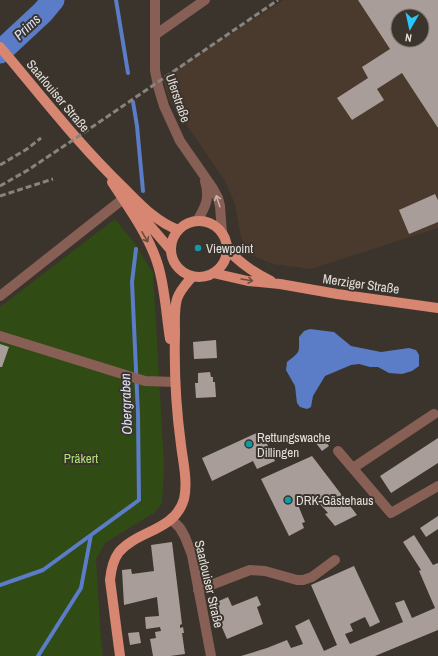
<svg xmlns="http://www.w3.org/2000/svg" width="438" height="656" font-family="'Archivo Narrow',sans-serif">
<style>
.industrial{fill:#493a2d;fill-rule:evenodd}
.green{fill:#314b15}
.water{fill:#5b7cc7}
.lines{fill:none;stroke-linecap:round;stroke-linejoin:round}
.stream{stroke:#5b7cc7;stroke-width:4}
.river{stroke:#5b7cc7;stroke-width:23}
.building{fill:#a99d9a;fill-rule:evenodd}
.minor{stroke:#875f55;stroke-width:10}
.major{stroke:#d68671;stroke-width:10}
.rail{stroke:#89837e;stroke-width:3;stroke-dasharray:6 3;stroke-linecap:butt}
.oneway{stroke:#c3b2ac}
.oneway2{stroke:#6a4d41}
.culture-dot{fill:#0f9aa8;stroke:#3b342d;stroke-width:1.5}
.labels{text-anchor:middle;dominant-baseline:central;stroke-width:4;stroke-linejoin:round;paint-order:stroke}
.street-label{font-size:13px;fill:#e4dfdb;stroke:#3b342d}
.poi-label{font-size:13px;fill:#e4dfdb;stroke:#3b342d;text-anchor:start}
.park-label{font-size:13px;fill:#aae376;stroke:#3b342d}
.water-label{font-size:14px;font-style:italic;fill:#d9e3f8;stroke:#3b342d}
</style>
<rect width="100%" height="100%" fill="#3b342d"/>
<path class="industrial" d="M284,0H438V228L311,269L273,264L251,255L241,238L235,204L224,179L169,100L162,77ZM398,16H422V40H398Z"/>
<path class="green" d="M115,219L135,244L153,273L164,464L163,487L162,503L154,513L105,543L96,559L101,640L103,656H0V307Z"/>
<path class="water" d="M310,329L334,332L351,346L381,352L409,348L416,350L419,355V366L412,371L402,374L389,373L378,367H370L359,364L351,365L325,376L313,396L311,407L307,409L300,407L297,403L295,386L286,370L287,362C301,351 299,353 299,337L304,331Z"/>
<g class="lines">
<path class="stream" d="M116,0L128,73
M133,102L137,126L143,191
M0,585L43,570L139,500L138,414L132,282L136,249
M38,656L81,588L91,535"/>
<path class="river" d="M0,52L43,12L53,0"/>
</g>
<path class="building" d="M358,0H438V128L402,73L377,89L384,100L352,120L337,98L368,78L362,67L390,49ZM398,16H422V40H398Z
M435,194L438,200V222L409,234L399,210Z
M216,340L217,358L194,359L193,342Z
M0,344L9,347L2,367H0Z
M210,372L211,377H213V382H215L216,397L196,398L195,383H198V373Z
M261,431L275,461L257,469L253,461L212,481L202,458Z
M319,434L329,446L322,451L313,439Z
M438,438V463L391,493L380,476Z
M312,456L357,515L335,526L325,514L328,513L312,495L298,505L305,522L302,523L304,528L289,536L261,479Z
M438,516V529L426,537L420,528Z
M414,535L433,565L438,563V630L375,656H241L267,648L287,640L291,648L303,644L295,626L309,619L324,651L337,645L311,585L354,566L380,622L370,627L365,617L350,624L353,631L345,634L350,644L403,622L395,603L404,600L412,618L435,608L419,571L421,570L403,542Z
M172,542L182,624L180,625V628L183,627L184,633H182L185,654L170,656H153L150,639L156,638L155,632L161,631L160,627L146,629L145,617L159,616L157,597L124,605L122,570L131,569L132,574L154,571L151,545Z
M257,596L261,605L257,607L263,624L227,639L212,604L228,597L232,606Z
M139,632L141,643L130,645L128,633Z"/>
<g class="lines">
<path class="minor" d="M155,0V70L158,86L164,106L180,141L212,187L218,198L220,206L222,233
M155,35L205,0
M197,221C206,206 210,198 205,181
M0,296L123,199
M0,336L145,381L175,382
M338,451L391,513L438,486
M353,468L434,414
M171,519L180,528L185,537L192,555L211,656
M198,590L250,570L265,571L297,580H303L312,577L335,560"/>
<path class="major" d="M0,47C40,94 78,144 123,187C140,204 155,221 178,230
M112,182C128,207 148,234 157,262C165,285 166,314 170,339
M133,206L170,249
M171 249a28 28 0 1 1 56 0a28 28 0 1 1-56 0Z
M227,249C240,263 254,273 271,281
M213,273L248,281L280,284L337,294L438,308
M120,656L110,580C111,570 113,560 119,552C138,530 175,531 184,499C188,482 183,462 181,445C176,408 174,370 175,333C175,322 174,309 177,299C180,290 186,284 192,277"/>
<path class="rail" d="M0,165L27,149L41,138
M0,186L28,170L76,138L278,0
M0,196L53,179"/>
</g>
<defs><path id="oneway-shaft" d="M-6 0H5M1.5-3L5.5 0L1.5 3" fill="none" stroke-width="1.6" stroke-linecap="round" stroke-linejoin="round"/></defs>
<use class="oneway" href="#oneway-shaft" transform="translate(218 201) rotate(-108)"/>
<g class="oneway2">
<use href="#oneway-shaft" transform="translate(145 237) rotate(60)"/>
<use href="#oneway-shaft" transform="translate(247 280) rotate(9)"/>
</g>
<g class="culture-dot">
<circle cx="198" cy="248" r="4"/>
<circle cx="249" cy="444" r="4"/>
<circle cx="288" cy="500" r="4"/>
</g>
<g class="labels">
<g class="street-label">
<text transform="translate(58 96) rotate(50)">Saarlouiser Straße</text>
<text transform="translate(178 98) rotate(71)">Uferstraße</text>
<text transform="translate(361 284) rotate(8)">Merziger Straße</text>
<text transform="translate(209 584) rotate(77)">Saarlouiser Straße</text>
</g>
<g class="poi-label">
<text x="206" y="248">Viewpoint</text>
<text x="257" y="437">Rettungswache<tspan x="257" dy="15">Dillingen</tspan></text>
<text x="296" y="500">DRK-Gästehaus</text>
</g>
<g class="park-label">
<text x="81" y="458">Präkert</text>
</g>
<g class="water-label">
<text transform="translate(27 27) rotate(-43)">Prims</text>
<text transform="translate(126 404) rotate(-92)">Obergraben</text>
</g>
</g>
<g transform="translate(410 28) rotate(189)"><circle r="19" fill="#3b342d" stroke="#7f7873"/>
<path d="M0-3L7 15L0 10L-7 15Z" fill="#26c9fe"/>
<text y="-6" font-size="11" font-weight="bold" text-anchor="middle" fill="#e4dfdb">N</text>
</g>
</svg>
